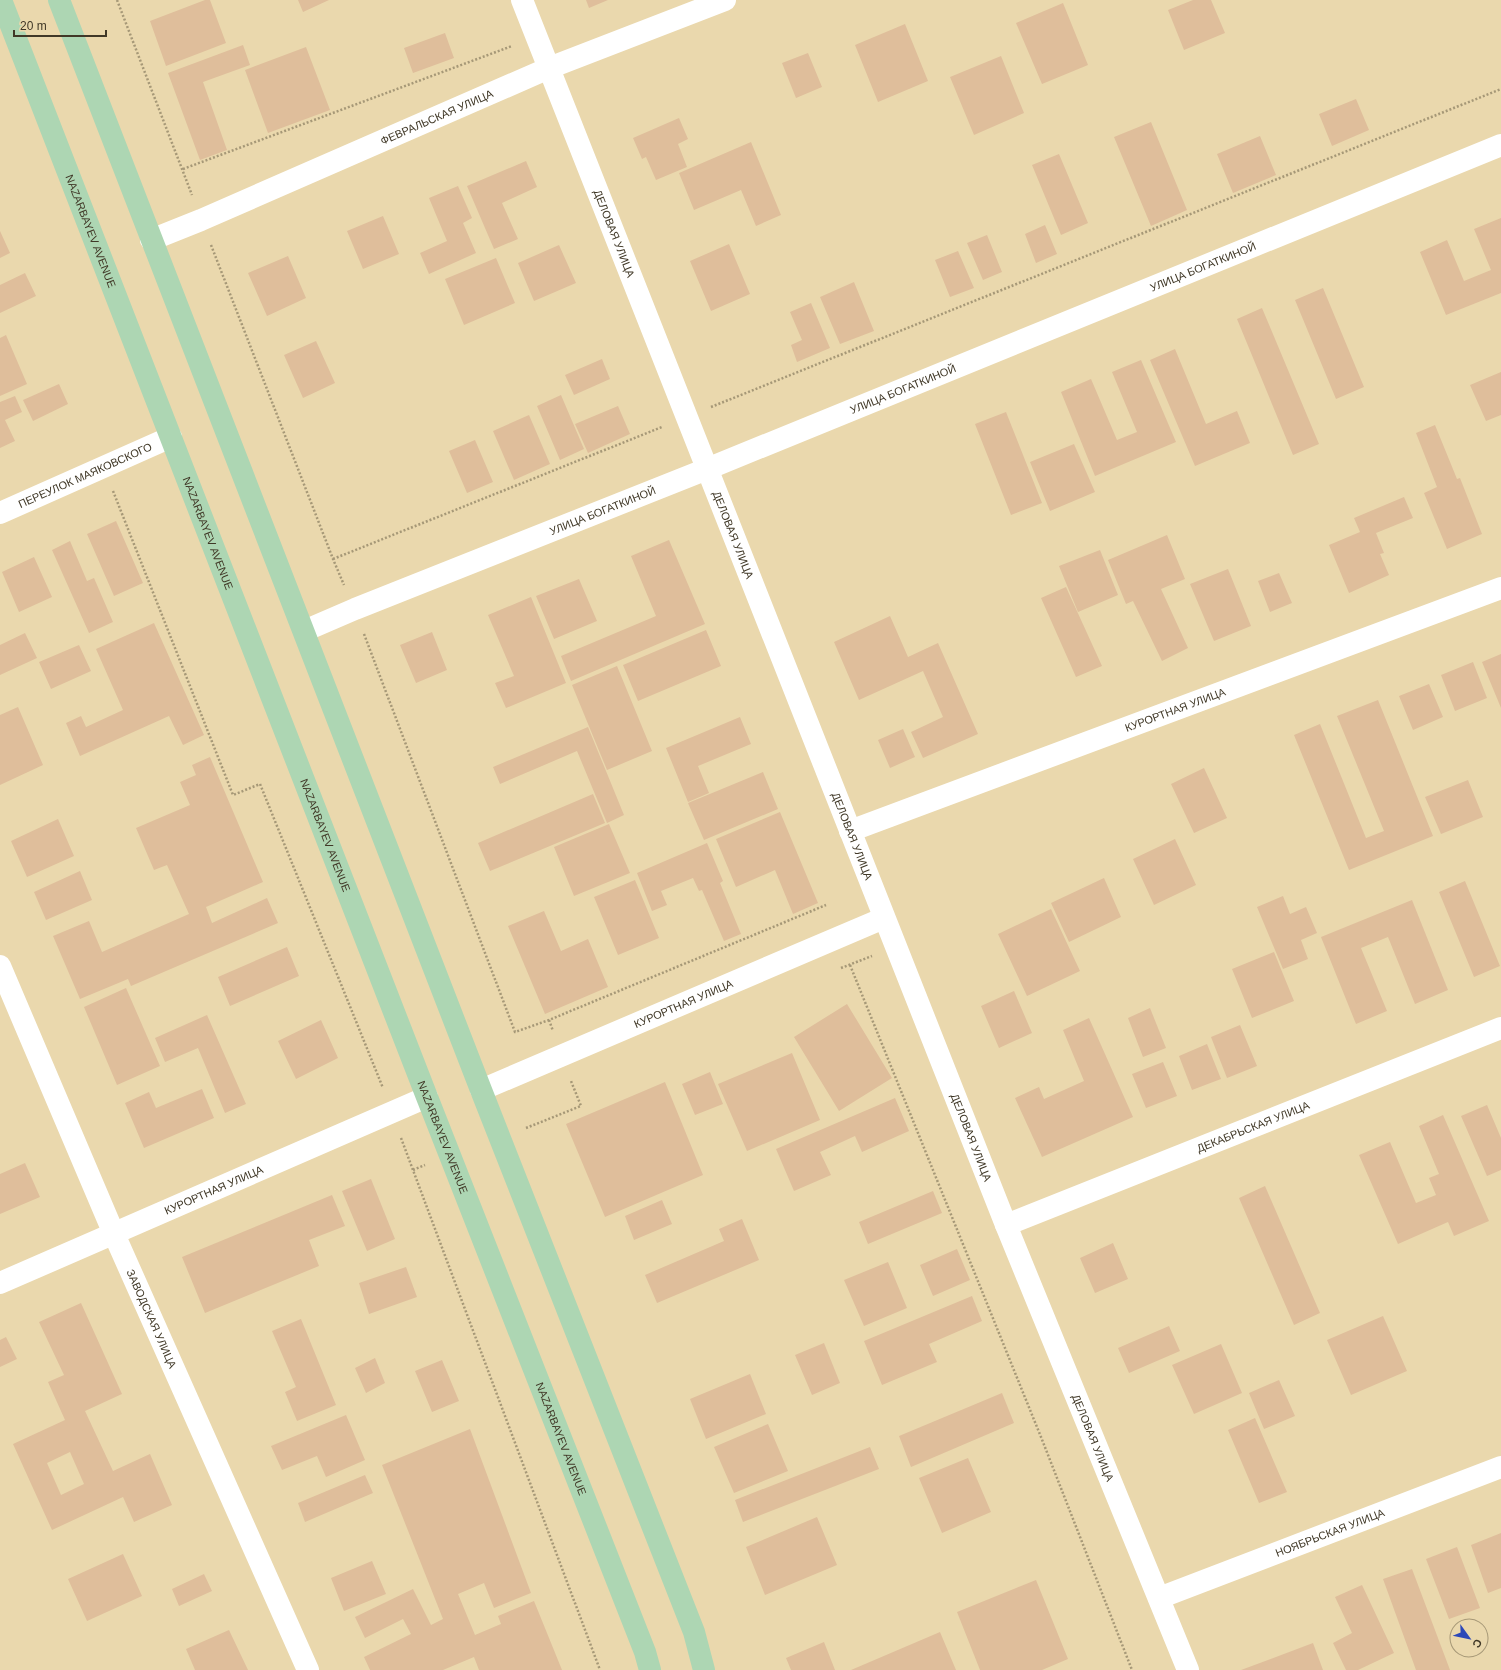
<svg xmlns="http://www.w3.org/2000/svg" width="1501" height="1670" font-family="Arial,sans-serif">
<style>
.building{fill:#dfbe9b;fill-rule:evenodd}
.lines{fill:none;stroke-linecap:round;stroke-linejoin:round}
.path{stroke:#a69877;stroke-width:2.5;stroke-dasharray:2 2;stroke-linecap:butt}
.minor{stroke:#fff;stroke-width:22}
.major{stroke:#add6b3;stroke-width:22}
.labels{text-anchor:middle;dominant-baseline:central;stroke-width:3;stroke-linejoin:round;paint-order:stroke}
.street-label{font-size:11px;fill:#403827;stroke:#ead8ad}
</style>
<rect width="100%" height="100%" fill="#ead8ad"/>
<path class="building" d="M205,0H210L226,43L166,66L150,21Z
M298,0H329L303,12Z
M586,0H608L589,8Z
M1193,0H1211L1225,33L1184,50L1168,10Z
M1063,3L1088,65L1042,84L1016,23Z
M905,24L928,81L878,102L855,45Z
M445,33L454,58L413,73L404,48Z
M243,45L250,65L203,82L227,150L200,160L168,73Z
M306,47L330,110L268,133L245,70Z
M808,53L822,87L796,98L782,63Z
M1001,56L1024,113L974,135L950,77Z
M1356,99L1369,130L1332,146L1319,114Z
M679,118L688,139L678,144L687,167L656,180L646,157L642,159L633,138Z
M1151,122L1187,210L1151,226L1114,137Z
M1260,136L1276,175L1233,193L1217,154Z
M751,142L781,215L756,226L741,190L694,210L679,173Z
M1059,154L1088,223L1061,235L1032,165Z
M526,161L537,187L502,203L518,239L494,249L467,186Z
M458,186L472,218L463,223L476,253L429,274L420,253L447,241L429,198Z
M383,216L399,254L363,269L347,231Z
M1501,218V293L1446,315L1420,252L1447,240L1464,281L1491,270L1474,229Z
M1045,225L1057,254L1036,263L1025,234Z
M0,231L10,253L0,258Z
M987,235L1002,272L983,280L967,243Z
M729,244L750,294L711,311L690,261Z
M559,245L576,283L534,301L518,263Z
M958,251L974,288L950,297L935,260Z
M288,256L306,298L267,316L248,273Z
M496,258L515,303L464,325L445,279Z
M25,273L36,296L0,313V285Z
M854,282L874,331L840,344L820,297Z
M1323,288L1364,387L1336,399L1295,300Z
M811,303L830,348L797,362L791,345L802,340L790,312Z
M1262,308L1319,444L1293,455L1237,319Z
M6,335L27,384L0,396V338Z
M316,341L335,383L303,398L284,355Z
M1175,349L1206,424L1237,411L1250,443L1195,466L1150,360Z
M602,359L610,379L574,395L565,375Z
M1141,360L1176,442L1095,476L1061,392L1091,379L1117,440L1137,432L1112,372Z
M1501,372V415L1486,421L1470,385Z
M59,384L68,404L33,421L23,400Z
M561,395L584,449L560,460L537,406Z
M15,396L22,412L5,420L15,441L0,448V402Z
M618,406L630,434L588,453L575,424Z
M1006,412L1042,503L1011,515L975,424Z
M529,415L550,464L514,480L493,431Z
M1435,425L1457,479L1460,478L1482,534L1447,549L1424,493L1437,487L1416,433Z
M475,440L493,482L467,493L449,451Z
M1074,444L1095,492L1050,511L1030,462Z
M1404,497L1413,518L1376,533L1384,553L1380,554L1389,575L1349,593L1329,545L1360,532L1354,518Z
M116,521L143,583L114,596L87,534Z
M1167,535L1185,579L1161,589L1188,648L1162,661L1133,601L1126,604L1108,560Z
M669,540L705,624L571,681L561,656L656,616L631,556Z
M70,541L87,581L94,578L113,622L89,633L52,550Z
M1100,550L1118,595L1078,612L1059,566Z
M34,557L52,597L19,612L2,572Z
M1228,569L1251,626L1214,641L1190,584Z
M1279,573L1292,603L1270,612L1258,581Z
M579,579L597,621L554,639L536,596Z
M1066,587L1102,666L1076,677L1041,598Z
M531,597L566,683L506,708L495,683L514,676L488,615Z
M890,616L908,657L938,643L978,734L923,758L911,732L943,717L923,671L859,700L834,642Z
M154,623L204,735L183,745L169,716L80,756L66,723L81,716L86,727L123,710L96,649Z
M706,630L721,666L638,701L623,665Z
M432,632L447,670L416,683L400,645Z
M25,633L37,658L0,675V645Z
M79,645L91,671L51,689L39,662Z
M1501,654V708L1482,662Z
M1473,662L1487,698L1455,711L1441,675Z
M617,666L652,751L607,770L572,685Z
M1429,684L1443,717L1413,730L1399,696Z
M1378,700L1433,836L1349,870L1294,735L1320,724L1366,838L1384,831L1337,716Z
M18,707L43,765L0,785V715Z
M740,717L751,744L698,766L709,793L688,802L666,748Z
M588,727L624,815L607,823L577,751L500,784L493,767Z
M903,729L915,757L890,768L878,740Z
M210,757L263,882L206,907L212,923L267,898L278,923L131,986L128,979L80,999L53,936L89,921L102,952L189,914L167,865L154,870L136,828L190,805L180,782L196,775L192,765Z
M1204,768L1227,818L1194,833L1171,784Z
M763,772L778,809L704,840L688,803Z
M1468,780L1483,817L1441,834L1425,797Z
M593,794L605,823L490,871L478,843Z
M780,812L818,903L793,914L775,870L736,887L716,839Z
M58,819L74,856L27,877L11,841Z
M609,824L630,873L574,896L554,847Z
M1175,839L1196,885L1154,905L1133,859Z
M707,843L723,881L720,883L741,934L724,941L702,890L699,891L693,878L661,891L667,905L652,911L637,873Z
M80,871L92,900L46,920L34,892Z
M1104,878L1121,917L1069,942L1051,903Z
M635,880L659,938L618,955L594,897Z
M1465,881L1500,966L1474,977L1439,892Z
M1283,896L1290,914L1306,907L1317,933L1301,940L1308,959L1283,969L1257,907Z
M1412,900L1448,990L1415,1004L1388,937L1361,948L1387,1011L1356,1024L1321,937Z
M1051,909L1080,971L1027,996L998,934Z
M544,911L561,951L588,939L608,987L545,1014L508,926Z
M287,947L299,976L230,1006L218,977Z
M1274,952L1294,1001L1252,1018L1232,969Z
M126,988L160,1066L117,1085L84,1007Z
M1014,991L1032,1033L999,1048L981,1006Z
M847,1004L892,1078L839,1111L794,1037Z
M1150,1008L1166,1048L1143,1057L1128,1018Z
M207,1015L246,1104L225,1113L198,1048L165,1062L155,1038Z
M1089,1018L1133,1117L1042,1157L1015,1098L1039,1087L1044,1099L1084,1081L1063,1030Z
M321,1020L338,1058L296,1079L278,1041Z
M1240,1025L1257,1066L1227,1078L1211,1037Z
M1207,1044L1221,1079L1192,1090L1179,1056Z
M792,1053L820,1120L747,1151L718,1084Z
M1163,1062L1177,1096L1146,1108L1132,1074Z
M710,1072L723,1104L695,1115L682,1084Z
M665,1082L703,1175L605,1217L566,1124Z
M202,1089L214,1118L144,1148L125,1103L149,1092L156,1108Z
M895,1098L909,1131L862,1152L855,1136L820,1152L831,1175L794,1191L776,1149Z
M1487,1105L1501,1138V1170L1487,1176L1461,1116Z
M1443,1115L1489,1221L1454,1236L1448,1222L1398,1244L1359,1155L1390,1142L1416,1203L1436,1195L1429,1178L1439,1174L1419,1126Z
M25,1163L40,1197L0,1214V1174Z
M371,1179L395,1239L367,1251L342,1191Z
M1265,1186L1320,1313L1294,1325L1239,1198Z
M933,1191L942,1213L868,1244L859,1222Z
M332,1195L345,1226L309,1240L319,1266L205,1313L182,1257Z
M662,1200L672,1224L634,1240L625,1216Z
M742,1219L759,1260L657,1303L645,1275L724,1241L719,1229Z
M1113,1243L1128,1279L1095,1293L1080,1258Z
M957,1249L970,1280L933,1296L920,1265Z
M888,1262L907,1308L864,1326L844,1280Z
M406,1267L417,1297L369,1314L359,1283Z
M972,1296L982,1321L929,1344L937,1362L882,1385L864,1341Z
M81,1303L122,1394L85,1411L113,1471L150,1454L172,1505L134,1522L123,1497L52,1530L13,1444L65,1420L48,1382L64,1375L39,1322ZM70,1452L84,1484L61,1495L47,1463Z
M1383,1316L1407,1371L1351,1395L1327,1340Z
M301,1319L336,1405L297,1421L285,1392L296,1387L272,1331Z
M1169,1326L1180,1351L1129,1373L1118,1348Z
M6,1337L17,1359L0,1367V1340Z
M824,1343L840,1383L812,1395L795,1355Z
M1221,1344L1242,1393L1194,1414L1172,1365Z
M375,1358L385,1383L366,1393L355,1368Z
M442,1360L459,1401L432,1412L415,1371Z
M750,1374L766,1414L706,1439L690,1399Z
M1279,1380L1295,1416L1264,1429L1249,1393Z
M1002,1393L1014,1423L911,1467L899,1436Z
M346,1415L365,1460L326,1477L317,1456L282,1470L271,1446Z
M1255,1418L1287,1492L1259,1503L1228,1430Z
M768,1424L788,1471L734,1493L714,1447Z
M470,1429L531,1593L494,1608L484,1583L458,1594L475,1635L501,1624L498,1616L534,1601L562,1670H479L474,1657L443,1670H370L364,1657L411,1634L403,1619L365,1638L355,1617L413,1589L431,1625L443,1619L382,1465Z
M870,1447L879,1469L743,1522L735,1500Z
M968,1458L991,1512L942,1533L919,1478Z
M365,1475L373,1493L305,1522L298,1503Z
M817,1517L837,1565L765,1595L746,1547Z
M1501,1533V1588L1488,1593L1471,1545Z
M1457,1547L1480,1608L1449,1619L1426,1559Z
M123,1554L142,1596L87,1621L68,1579Z
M372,1561L386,1594L344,1611L331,1578Z
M1412,1569L1450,1670H1416L1383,1579Z
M204,1574L212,1591L179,1606L172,1589Z
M1036,1580L1068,1659L1042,1670H980L957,1612Z
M1362,1585L1394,1653L1358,1670H1346L1333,1643L1352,1633L1335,1597Z
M229,1630L248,1670H195L186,1649Z
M940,1632L956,1670H851Z
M824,1642L835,1670H791L786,1658Z
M1313,1643L1323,1670H1241Z"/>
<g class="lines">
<path class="path" d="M117,0L192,195
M183,169L512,46
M211,245L333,559L344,585
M711,407L1501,89
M113,491L233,795L260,784L383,1088
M333,559L662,427
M364,634L515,1032L549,1020L826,905
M850,965L1041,1437L1132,1670
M841,968L872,956
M549,1020L553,1031
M526,1128L581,1106L571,1081
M401,1138L600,1670
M413,1170L425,1165"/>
<g class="minor">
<path id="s1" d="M522,0L1006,1225L1188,1670"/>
<path id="s2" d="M151,240L201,220L549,68L725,0"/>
<path id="s3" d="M0,513L171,437"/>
<path id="s4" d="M304,631L355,609L707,469L1501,145"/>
<path id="s5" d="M850,831L1501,588"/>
<path id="s6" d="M0,966L114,1234L308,1670"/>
<path id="s7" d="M481,1090L884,918"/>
<path id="s8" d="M1006,1225L1501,1028"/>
<path id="s9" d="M0,1283L427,1097"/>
<path id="s10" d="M1159,1598L1501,1467"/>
</g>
<g class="major">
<path id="s11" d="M1,0L427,1097L645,1652L650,1670"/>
<path d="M59,0L481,1090L694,1632L704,1670"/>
</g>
</g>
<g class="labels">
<g class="street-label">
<text stroke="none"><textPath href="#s2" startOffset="311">ФЕВРАЛЬСКАЯ УЛИЦА</textPath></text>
<text stroke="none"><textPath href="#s11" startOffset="248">NAZARBAYEV AVENUE</textPath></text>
<text stroke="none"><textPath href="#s1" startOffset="251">ДЕЛОВАЯ УЛИЦА</textPath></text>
<text stroke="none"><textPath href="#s4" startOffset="970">УЛИЦА БОГАТКИНОЙ</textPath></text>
<text stroke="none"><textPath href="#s4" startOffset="646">УЛИЦА БОГАТКИНОЙ</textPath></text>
<text stroke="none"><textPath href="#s3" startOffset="93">ПЕРЕУЛОК МАЯКОВСКОГО</textPath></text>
<text stroke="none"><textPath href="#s4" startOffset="322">УЛИЦА БОГАТКИНОЙ</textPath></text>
<text stroke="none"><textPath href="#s11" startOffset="572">NAZARBAYEV AVENUE</textPath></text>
<text stroke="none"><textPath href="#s1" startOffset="575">ДЕЛОВАЯ УЛИЦА</textPath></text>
<text stroke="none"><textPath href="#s5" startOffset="347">КУРОРТНАЯ УЛИЦА</textPath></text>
<text stroke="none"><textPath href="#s11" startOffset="896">NAZARBAYEV AVENUE</textPath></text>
<text stroke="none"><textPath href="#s1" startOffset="899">ДЕЛОВАЯ УЛИЦА</textPath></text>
<text stroke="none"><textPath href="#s7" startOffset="220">КУРОРТНАЯ УЛИЦА</textPath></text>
<text stroke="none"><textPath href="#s8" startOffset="266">ДЕКАБРЬСКАЯ УЛИЦА</textPath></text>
<text stroke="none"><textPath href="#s11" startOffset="1220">NAZARBAYEV AVENUE</textPath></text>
<text stroke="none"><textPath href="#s1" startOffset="1223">ДЕЛОВАЯ УЛИЦА</textPath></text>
<text stroke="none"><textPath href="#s9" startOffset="233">КУРОРТНАЯ УЛИЦА</textPath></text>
<text stroke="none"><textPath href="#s6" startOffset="384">ЗАВОДСКАЯ УЛИЦА</textPath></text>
<text stroke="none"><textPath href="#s1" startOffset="1547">ДЕЛОВАЯ УЛИЦА</textPath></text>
<text stroke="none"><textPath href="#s11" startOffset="1544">NAZARBAYEV AVENUE</textPath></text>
<text stroke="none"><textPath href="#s10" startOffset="183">НОЯБРЬСКАЯ УЛИЦА</textPath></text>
</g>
</g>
<g transform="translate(1469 1638) rotate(123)"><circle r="19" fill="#ead8ad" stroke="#a69877"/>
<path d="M0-3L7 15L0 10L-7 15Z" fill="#2c48b8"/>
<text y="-6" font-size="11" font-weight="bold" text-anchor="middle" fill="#403827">С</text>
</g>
<path d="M14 30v6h92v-6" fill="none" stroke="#403827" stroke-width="2"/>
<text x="20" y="30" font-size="12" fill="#403827" stroke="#ead8ad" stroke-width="3" paint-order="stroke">20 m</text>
</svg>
